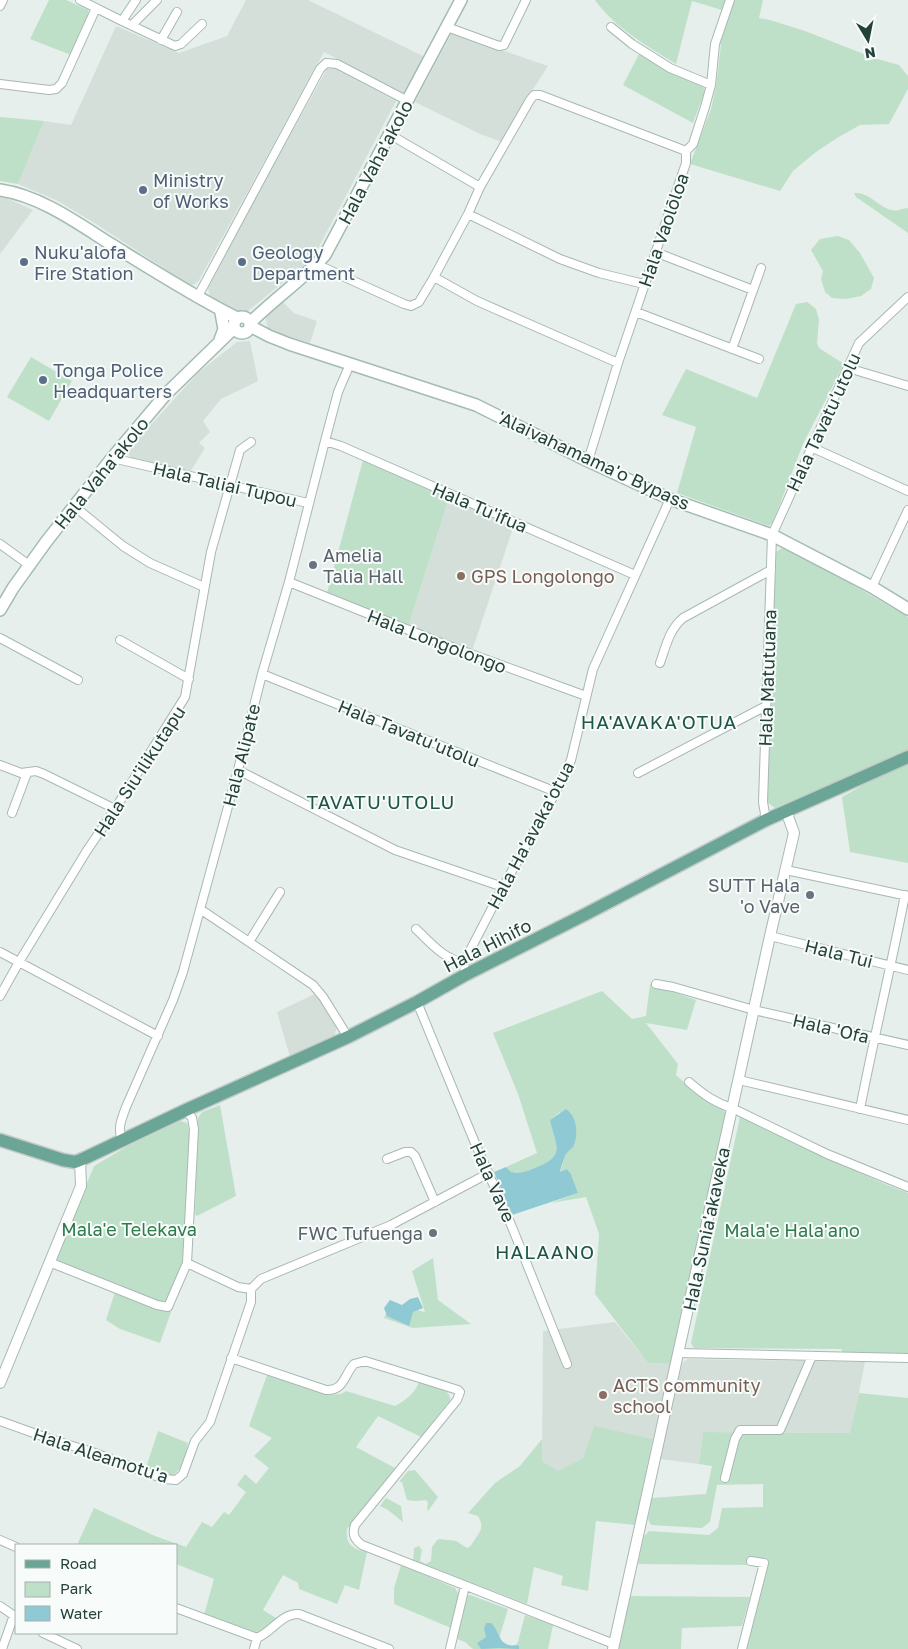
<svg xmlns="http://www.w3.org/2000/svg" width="908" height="1649" font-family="'Golos Text',sans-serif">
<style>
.built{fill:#d4dfda}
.green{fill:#bfe0c8}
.water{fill:#8ec9d4}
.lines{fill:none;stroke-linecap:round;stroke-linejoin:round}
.minor-casing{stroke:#a8b8b2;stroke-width:10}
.tertiary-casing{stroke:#a8b8b2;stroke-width:12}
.secondary-casing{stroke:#a4bbb3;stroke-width:14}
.primary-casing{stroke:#c2cac8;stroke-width:15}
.minor{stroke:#fff;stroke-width:8}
.tertiary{stroke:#fff;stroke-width:10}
.secondary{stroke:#fff;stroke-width:11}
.primary{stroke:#6aa596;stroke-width:12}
.service-dot{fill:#5c6f8a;stroke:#f7fbf9;stroke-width:2}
.worship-dot{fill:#6b7280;stroke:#f7fbf9;stroke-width:2}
.education-dot{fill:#8d6e63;stroke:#f7fbf9;stroke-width:2}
.labels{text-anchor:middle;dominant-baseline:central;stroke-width:4;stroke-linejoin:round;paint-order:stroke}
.street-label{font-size:18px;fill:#24423a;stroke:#f7fbf9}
.service-label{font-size:18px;fill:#4e5e75;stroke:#f7fbf9;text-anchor:start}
.worship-label{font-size:18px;fill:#5b616d;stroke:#f7fbf9;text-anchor:end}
.education-label{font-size:18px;fill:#785e54;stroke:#f7fbf9;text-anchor:start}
.park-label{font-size:18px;fill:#2d7a4b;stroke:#f7fbf9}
.neighbourhood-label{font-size:19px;letter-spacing:1px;fill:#1f5548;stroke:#f7fbf9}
</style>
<rect width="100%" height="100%" fill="#e6efeb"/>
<path class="built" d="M246,0H308L425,57L405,94L324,52L198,282L191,286L93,222L56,200L18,184L44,121L71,125L116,26L179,53L227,36Z
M452,33L548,66L528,97L502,142L480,134L415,102Z
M334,68L396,101L313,258L248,311L234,312L210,296L208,288L253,202L327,69Z
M0,197L6,198L33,210L0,254Z
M283,302L294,313L317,321L310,343L268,330L265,315Z
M250,341L258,381L221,399L203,421L210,432L199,443L205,448L190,472L130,458L128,450L199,372L237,342Z
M449,498L514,525L472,651L408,627Z
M319,992L337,1027L334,1037L290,1057L277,1012Z
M615,1322L648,1363L672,1364L653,1439L594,1427L583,1458L558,1472L542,1461L543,1331Z
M688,1359L865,1362L851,1433L703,1432L699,1464L660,1459L674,1394L683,1362Z"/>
<path class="green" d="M49,0H66L88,10L89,17L71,55L30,39Z
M595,0H763L759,18L770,20L805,31L874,58L899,65L908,76V89L889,124L860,125L837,138L816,152L793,171L780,191L690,164L711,109L716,87L721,45L714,38L722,10L692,1L676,64C647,46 615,28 595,0Z
M639,54L666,70L703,86L705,91L693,123L623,85Z
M0,117L44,121L18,184L0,181Z
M854,193C870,192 878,207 892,210C897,212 902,208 908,208V233L856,197Z
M838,236L849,240L860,253L874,278L871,289L861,296L846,299L832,298L825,292L821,279L823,271L811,250L820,239Z
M807,302L816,309L819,320L817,343L819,348L844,364L803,444L773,522L769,526L677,493L696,427L662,415L686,369L757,398L796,304Z
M31,357L72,381L49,421L7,397Z
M363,460L449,498L408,627L327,593Z
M782,548L819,565L908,617V752L775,808L766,801L776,552Z
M908,764V863L850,852L842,797L881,775Z
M650,984L696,1000L687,1030L646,1023L678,1064L676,1075L698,1095L723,1109L726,1114L672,1364L648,1363L595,1294L599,1234L586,1197L551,1203L578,1193L571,1174L567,1169L560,1173L565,1155L573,1146L560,1112L550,1120C555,1145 567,1155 537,1167C527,1171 521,1174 511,1172L506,1167L537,1153L518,1094L493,1033L602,991L632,1019L646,1016Z
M220,1105L236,1196L197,1216L195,1214L198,1118L202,1112Z
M740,1117L880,1182L908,1193V1354L843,1352L841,1349L694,1348L691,1343Z
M180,1121L187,1123C194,1137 187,1246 182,1264C180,1276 172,1289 168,1300L160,1303L63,1264L56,1258L94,1166L126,1147Z
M433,1258L438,1300L471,1324L413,1328L384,1318L391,1303L425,1312L412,1271Z
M115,1292L171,1312L160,1343L120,1329L106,1320Z
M267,1375L326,1395L341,1394L346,1391L395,1406C406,1400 415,1393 419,1382C430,1385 451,1387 450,1400L421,1437L378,1416L356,1447L395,1468L347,1529C345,1545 353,1549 367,1552L359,1590L345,1585L337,1604L299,1589L298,1583L283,1575L263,1610L276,1618L262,1631L250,1633L204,1615L214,1579L176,1564V1545H77L94,1508L155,1536L186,1547L202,1522L212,1527L224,1512L229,1515L246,1492L237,1485L245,1474L256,1484L269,1468L254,1456L272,1438L249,1426Z
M859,1393L908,1398V1649H746L766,1567L749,1558L748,1565L638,1564L644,1536L649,1531L709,1535L718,1528L722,1508L763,1507V1484L717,1485L710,1522L702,1528L651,1525L648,1519L652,1498L706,1494L712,1466L699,1464L703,1432L850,1433Z
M594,1426L653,1439L635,1525L596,1521L588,1591L561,1585L563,1576L534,1567L527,1604L413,1560L414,1548L419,1546L422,1550L420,1561L426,1564L431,1561L432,1547L437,1540L440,1539L456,1541L467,1548C472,1546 472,1543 475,1539C481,1531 484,1526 478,1516L468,1513L495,1483L520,1466L542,1439V1461L558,1471L583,1458Z
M158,1431L188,1443C185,1456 183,1469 172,1476L146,1468Z
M415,1470L438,1497L428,1511L427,1509L428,1502L426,1500L416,1501L407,1500L402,1482H399L408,1471Z
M386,1498L401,1506L403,1522L388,1510L380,1506Z
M401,1565L455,1588L459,1595L451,1628L394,1604V1588Z
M470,1595L508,1609L500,1635V1640L511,1646L516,1645L518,1642L525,1615L553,1625L548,1649H473L465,1642L457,1639L467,1596Z
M631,1596L750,1597L742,1626L682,1628L681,1649H617Z"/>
<path class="water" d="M566,1109C577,1116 579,1135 573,1147C570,1150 567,1152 565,1156C563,1161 561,1167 560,1172L567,1169L571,1174L578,1193L512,1215L494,1172L506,1167L511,1172C521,1174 527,1171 537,1167C567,1155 555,1145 550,1120Z
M418,1297L423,1308L413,1312L409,1326L387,1316L384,1308L390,1300L402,1305L410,1299Z
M486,1623H491C500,1631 499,1649 516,1645L519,1646V1649L499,1648L481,1649L477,1643L486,1637L484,1629Z"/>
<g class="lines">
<g class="minor-casing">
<path id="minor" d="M80,0L122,21L136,0
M0,6L3,0
M122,21L175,46L181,44L202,24
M132,25L157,0
M447,27L499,46L504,45L526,0
M611,27L632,44L670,68L711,85
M161,40L177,12
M0,84L49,90L56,89L62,83L96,8
M389,134L480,187
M468,214L434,277L477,301L618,363
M655,252L753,290
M316,264L404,304L411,306L419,302L434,277
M644,284L599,273L560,259L468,214L480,187L530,100L534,95H540L686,151
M197,298L320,69L326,63L337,64L408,101
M636,312L759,359
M732,349L761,268
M848,368L908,386
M325,441L341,446L635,575
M811,447L908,491
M112,458L308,503
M588,461L618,363L686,163V151L693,144L705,107L711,85L715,44L730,0
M74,506L123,546L150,563L204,587
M0,544L29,565
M289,582L441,643L586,696
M872,587L908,510
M0,638L78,680
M120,640L189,679
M660,663C666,646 669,630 683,618L771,570
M262,674L556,792
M0,765L21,773L36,771L44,774L115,809
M238,770L395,850L503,887
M638,773L766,706
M12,813L27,773
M766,820L763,802L772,535L859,343L908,297
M786,870L908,896
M200,909L313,985L323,997L348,1037
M416,929C430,942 444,960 464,962
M770,936L908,970
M249,942L280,892
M0,952L158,1036
M465,975L464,962L503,887L563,779L571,760L593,669L670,499
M656,984L673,987L754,1010L908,1045
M0,996L19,962L86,852L115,809L185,697L211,552L240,450L251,442
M417,1002L475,1143L512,1227L567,1364
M739,1080L908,1120
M689,1082C703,1094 715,1103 732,1108L827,1154L908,1187
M860,1109C874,1037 891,967 905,895
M122,1140C117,1128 122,1118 126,1107L173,1000L183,972L238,770L262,674L289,582L325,441L338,392L350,364
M387,1159L405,1152H411L415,1156L435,1202
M49,1262L157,1305L168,1307L187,1263L194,1129L192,1118L186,1110
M187,1263L238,1287L251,1289L261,1279L391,1225L489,1173
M678,1353L908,1358
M231,1358L326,1390C344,1391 344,1375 354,1364L365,1361L458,1390L460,1392L457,1400L355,1525C352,1534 354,1539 362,1545L614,1644
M0,1421L53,1440L92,1452L164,1479L176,1480L183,1474L195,1441L210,1422L251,1302V1289
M725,1478L735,1439L740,1430H780L812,1356
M0,1540L16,1547
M0,1606L16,1617
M176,1608L257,1638
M43,1633L77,1649
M257,1638C273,1631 282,1613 299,1614L389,1649
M2,1649L14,1615
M254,1649L257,1638
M450,1649L465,1586
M742,1649L764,1563L751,1561"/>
</g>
<g class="tertiary-casing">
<path id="tertiary" d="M0,1383L81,1186L80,1159
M613,1649L770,936L794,833L786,811"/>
</g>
<g class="secondary-casing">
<path id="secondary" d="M0,190C40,196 76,222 109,243C151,269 193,296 237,318
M234 325a8 8 0 1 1 16 0a8 8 0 1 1-16 0Z
M250,323C274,299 302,280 325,255L461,0
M250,326L269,336L289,344L476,405L588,461L670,499L772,535L872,587L908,609
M220,340L224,329L221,313
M0,610L13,588L46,542L112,458L166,394L234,328"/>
</g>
<g class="primary-casing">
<path id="primary" d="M0,1140L63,1160L75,1162L85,1158L186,1110L348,1037L417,1002L465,975L584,915L766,820L908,757"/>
</g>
<use href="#minor" class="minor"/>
<use href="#tertiary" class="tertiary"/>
<use href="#secondary" class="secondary"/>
<use href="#primary" class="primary"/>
</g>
<g class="service-dot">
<circle cx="143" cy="190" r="5"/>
<circle cx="24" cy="262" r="5"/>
<circle cx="242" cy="262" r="5"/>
<circle cx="43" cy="380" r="5"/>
</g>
<g class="worship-dot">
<circle cx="313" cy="565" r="5"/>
<circle cx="810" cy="895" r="5"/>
<circle cx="433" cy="1233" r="5"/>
</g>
<g class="education-dot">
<circle cx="461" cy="576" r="5"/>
<circle cx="603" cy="1395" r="5"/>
</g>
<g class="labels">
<g class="street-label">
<text transform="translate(375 162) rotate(-62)">Hala Vaha'akolo</text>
<text transform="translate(663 230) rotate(-71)">Hala Vaolōloa</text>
<text transform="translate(823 422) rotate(-65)">Hala Tavatu'utolu</text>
<text transform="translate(594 460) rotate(25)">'Alaivahamama'o Bypass</text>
<text transform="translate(101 473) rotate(-51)">Hala Vaha'akolo</text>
<text transform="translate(225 484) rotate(13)">Hala Taliai Tupou</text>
<text transform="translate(480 507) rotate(23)">Hala Tu'ifua</text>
<text transform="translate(437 641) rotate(21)">Hala Longolongo</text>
<text transform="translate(767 678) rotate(-88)">Hala Matutuana</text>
<text transform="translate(409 733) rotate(22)">Hala Tavatu'utolu</text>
<text transform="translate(241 755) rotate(-76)">Hala Alipate</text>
<text transform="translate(139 771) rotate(-57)">Hala Siu'ilikutapu</text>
<text transform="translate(530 835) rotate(-62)">Hala Ha'avaka'otua</text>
<text transform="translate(487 945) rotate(-27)">Hala Hihifo</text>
<text transform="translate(839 953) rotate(14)">Hala Tui</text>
<text transform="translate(831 1028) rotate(13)">Hala 'Ofa</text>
<text transform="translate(493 1182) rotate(66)">Hala Vave</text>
<text transform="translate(706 1229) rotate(-78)">Hala Sunia'akaveka</text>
<text transform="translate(101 1455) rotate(18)">Hala Aleamotu'a</text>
</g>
<g class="service-label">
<text x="153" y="180">Ministry<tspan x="153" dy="21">of Works</tspan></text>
<text x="34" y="252">Nuku'alofa<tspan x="34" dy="21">Fire Station</tspan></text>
<text x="252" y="252">Geology<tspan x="252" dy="21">Department</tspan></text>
<text x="53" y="370">Tonga Police<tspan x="53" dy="21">Headquarters</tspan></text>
</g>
<g class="worship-label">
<text x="323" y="555" text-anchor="start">Amelia<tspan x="323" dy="21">Talia Hall</tspan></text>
<text x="800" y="885">SUTT Hala<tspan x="800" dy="21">'o Vave</tspan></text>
<text x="423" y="1233">FWC Tufuenga</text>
</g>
<g class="education-label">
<text x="471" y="576">GPS Longolongo</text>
<text x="613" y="1385">ACTS community<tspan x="613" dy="21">school</tspan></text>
</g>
<g class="park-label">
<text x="129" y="1229">Mala'e Telekava</text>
<text x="792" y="1230">Mala'e Hala'ano</text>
</g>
<g class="neighbourhood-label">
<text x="659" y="721">HA'AVAKA'OTUA</text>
<text x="381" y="801">TAVATU'UTOLU</text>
<text x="545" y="1251">HALAANO</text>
</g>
</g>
<rect x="15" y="1544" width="162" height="90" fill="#f7fbf9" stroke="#a3b1ad"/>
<rect x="25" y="1560" width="25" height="8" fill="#6aa596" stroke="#a3b1ad"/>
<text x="60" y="1569" font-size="15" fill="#24423a">Road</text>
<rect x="25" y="1582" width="25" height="15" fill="#bfe0c8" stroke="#a3b1ad"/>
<text x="60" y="1594" font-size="15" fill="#24423a">Park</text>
<rect x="25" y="1606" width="25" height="15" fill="#8ec9d4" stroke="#a3b1ad"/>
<text x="60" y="1619" font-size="15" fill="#24423a">Water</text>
<g transform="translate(868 40) rotate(170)" stroke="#f7fbf9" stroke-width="4" paint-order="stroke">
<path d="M0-4L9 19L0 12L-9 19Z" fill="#24423a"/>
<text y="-8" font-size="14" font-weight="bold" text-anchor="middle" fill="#24423a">N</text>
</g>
</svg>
